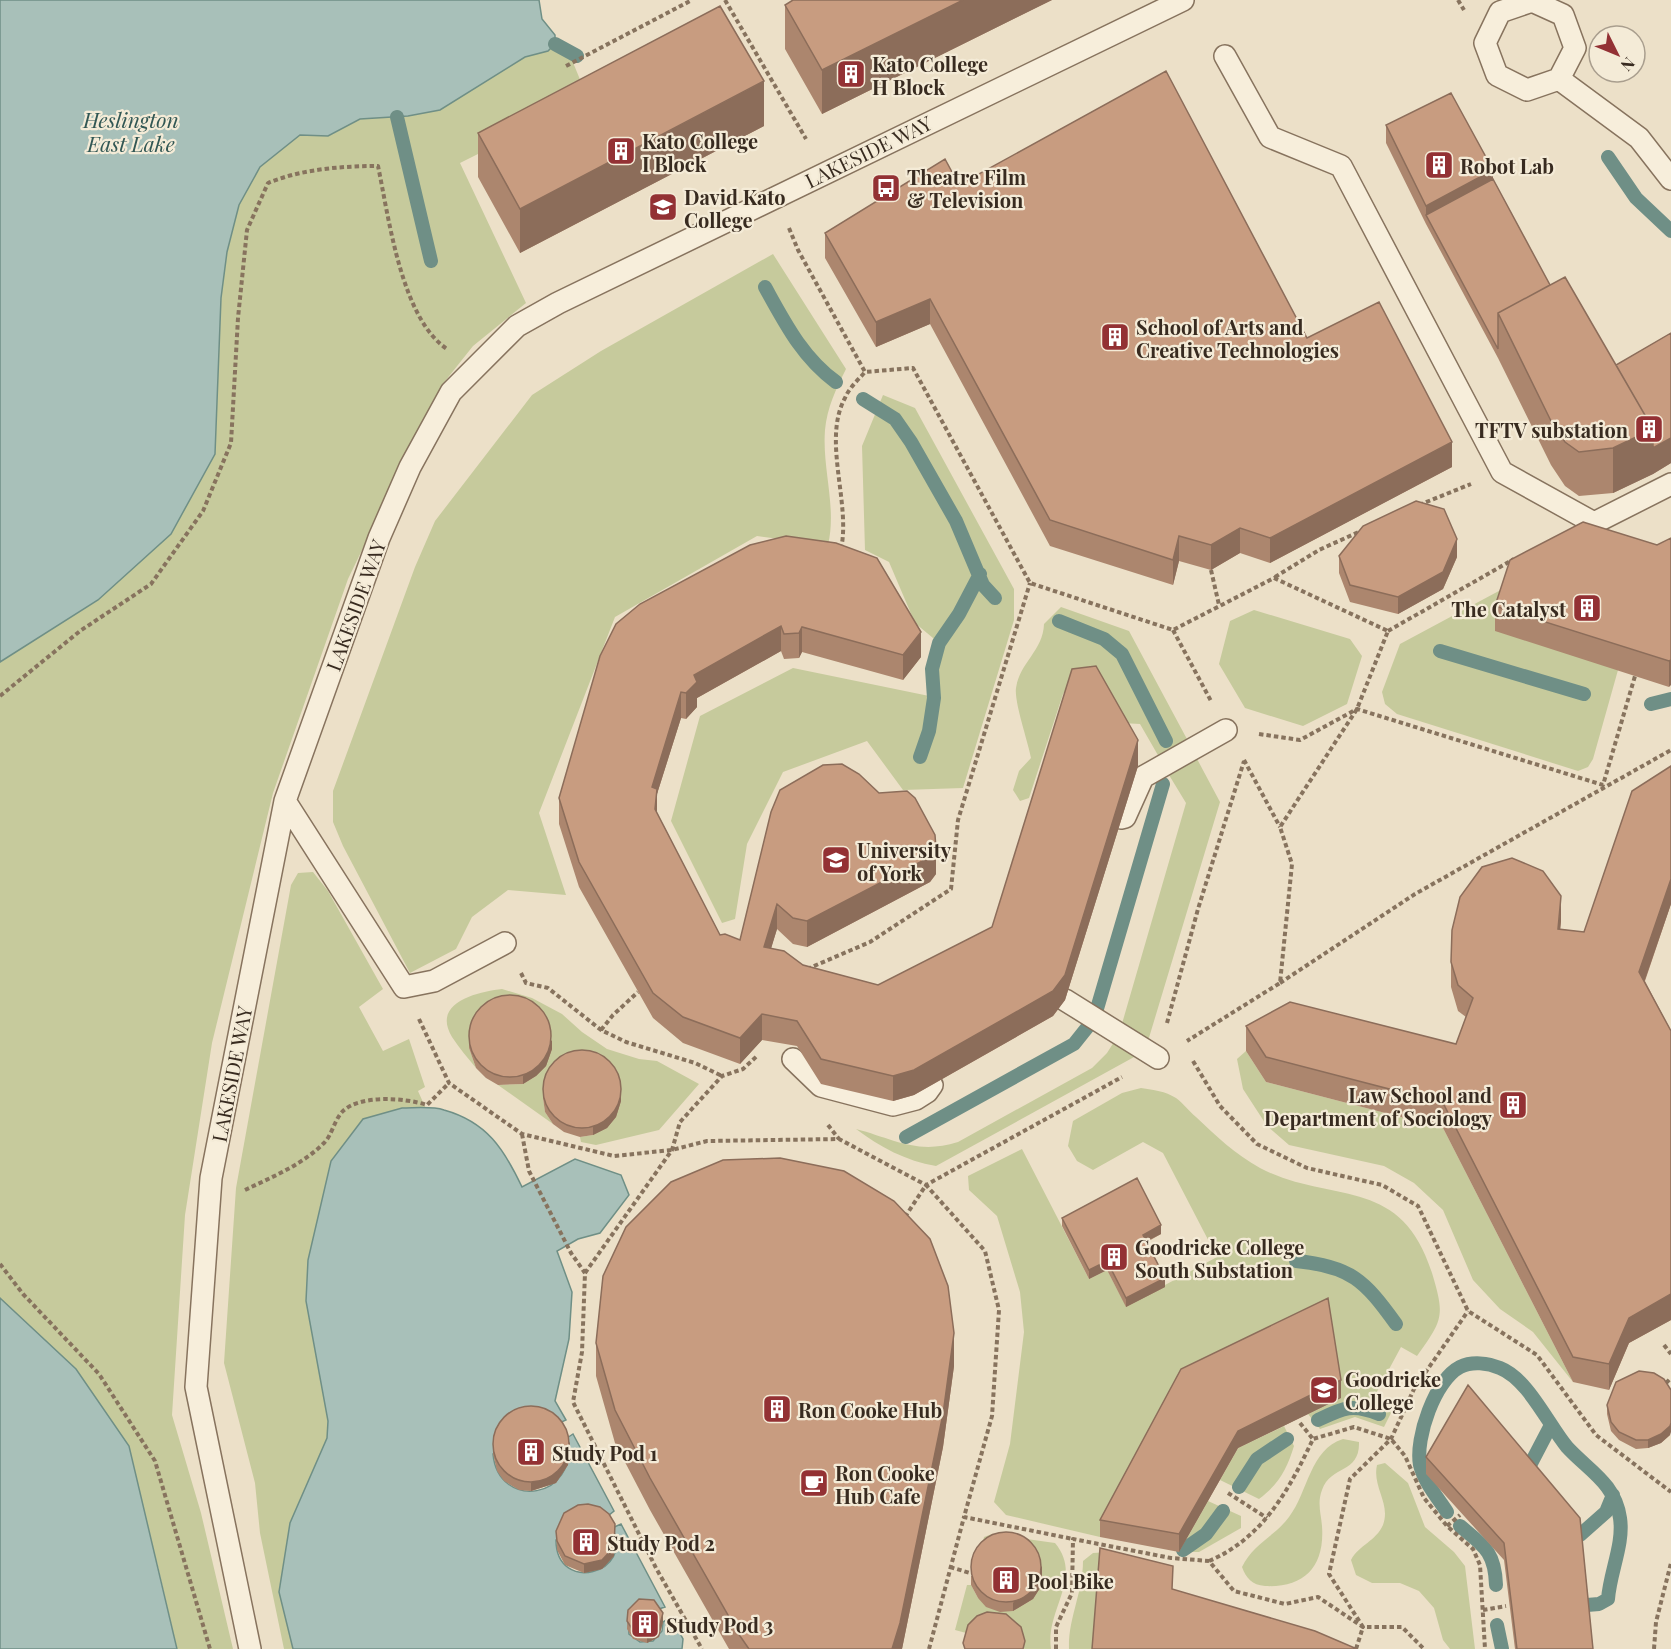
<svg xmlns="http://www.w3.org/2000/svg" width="1671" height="1649" font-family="'Playfair Display',serif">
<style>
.green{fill:#c6ca9c}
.water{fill:#a8c0b9;stroke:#6f8f86;stroke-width:1.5}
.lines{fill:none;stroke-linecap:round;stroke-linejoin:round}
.stream{stroke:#6f8f86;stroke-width:14}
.service-casing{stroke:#87735e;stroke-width:24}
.path{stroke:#87735e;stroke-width:4;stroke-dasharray:4.5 3;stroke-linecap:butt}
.service{stroke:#f7eedb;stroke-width:21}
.wall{fill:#ac866e}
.shaded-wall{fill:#8c6d5a}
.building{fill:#c89c80;stroke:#8c6d5a;stroke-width:1.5}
.labels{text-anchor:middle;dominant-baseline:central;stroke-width:4.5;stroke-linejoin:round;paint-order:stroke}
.poi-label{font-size:20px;font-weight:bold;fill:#382b20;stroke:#f4ebd7;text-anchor:start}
.street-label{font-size:20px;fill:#382b20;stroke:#f4ebd7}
.water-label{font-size:21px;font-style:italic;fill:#315754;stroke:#f4ebd7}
</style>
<rect width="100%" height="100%" fill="#ece0c8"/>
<path class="green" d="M551,47L572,60L588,99L460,163L526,303L473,346L442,385L348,579L273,793L212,1043L185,1215L172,1415L201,1513L233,1649H177L157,1562L10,1308L0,1298V662L98,600L171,534L215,454L221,298L227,252L239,205L260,167L300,135L328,136L360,119L408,116L440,110L525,57L548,51Z
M773,254L846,369C836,389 827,408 825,430C822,469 837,507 828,545L757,536L615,617L539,813L566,895L508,890L472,917L456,949L410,973L343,846L333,822V791L415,567L435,521L532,395L601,351Z
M883,395L915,408L1014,589V620L963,788L903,790L867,741L783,772L747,844L735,919L722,923L671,821L700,716L793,668L934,697L932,669L939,643L915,623L889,562L865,550L862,446Z
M1510,585L1618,670L1593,759L1588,767L1578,771L1397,714L1385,704L1382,692L1400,644Z
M1061,607L1129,631L1188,741L1159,757L1140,724L1122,723L1069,686L1063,694L1029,798L1020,801L1013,790L1019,771L1031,758C1028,741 1014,702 1016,688C1020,662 1043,651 1044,624Z
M1254,610L1350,639L1362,656L1347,704L1303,726L1245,708L1219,664L1230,621Z
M1196,757L1220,802L1145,1051L936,1166C906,1161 880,1147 856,1129C894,1139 917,1155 958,1142L1092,1068L1107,1053L1119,1034L1186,803L1169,775Z
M313,872L328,891L383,989L359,1007L383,1051L409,1039L425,1087L418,1091L426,1109L402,1108L363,1119L331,1161L322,1202L320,1371L328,1421L327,1438L290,1523L279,1591L293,1649H284L260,1533L255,1483L224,1363L236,1188L291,885L298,873Z
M502,989L532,998L562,1014L582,1032L607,1049L639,1059L657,1061L699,1084L659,1130L596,1145L581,1142L580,1137L593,1135L543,1098L545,1112L553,1124L498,1085L523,1084L536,1076L469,1048L476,1068C468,1058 459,1048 452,1037C431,1002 478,992 502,989Z
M1246,1051L1266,1082L1443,1128L1573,1382L1533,1332L1500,1309L1473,1280L1443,1210L1414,1183L1384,1166L1289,1145L1267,1126L1243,1089L1237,1059Z
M1141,1088C1154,1090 1165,1091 1176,1098C1183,1103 1189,1111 1196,1117C1216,1136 1235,1154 1260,1168C1331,1205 1401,1174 1432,1273C1445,1316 1443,1320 1417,1356L1401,1347L1373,1399L1393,1409L1384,1427L1355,1417L1320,1429L1308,1414L1341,1398L1328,1316L1100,1537L1006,1515L994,1502L1010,1444L1024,1332L1020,1292L997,1216L969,1190L968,1176L1022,1149L1089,1279L1107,1270L1126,1306L1217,1257L1163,1153L1143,1142L1093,1170L1077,1161L1068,1146L1073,1121L1122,1093Z
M1284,1426L1294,1446C1287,1469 1279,1484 1259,1499L1220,1480L1238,1448Z
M1343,1439L1359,1442C1360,1474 1331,1465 1322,1490C1317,1503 1321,1513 1322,1526C1325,1567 1304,1588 1265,1586C1252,1585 1246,1578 1242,1567C1253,1544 1275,1536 1289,1517C1308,1492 1310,1449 1343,1439Z
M1385,1463L1408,1483L1425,1527L1454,1552L1465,1566L1475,1649H1450L1443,1640L1434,1608L1419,1591L1400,1583H1372L1356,1575L1351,1560C1359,1545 1376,1541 1383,1525C1391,1503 1372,1487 1377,1465Z
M1208,1501L1241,1516V1528L1199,1552H1179Z
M992,1534L1055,1543C1084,1578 1045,1610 1051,1649H1025L955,1630L967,1585H971L978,1598L1013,1611L1033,1599L981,1550L984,1537Z
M1109,1552L1095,1649H1069C1068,1618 1083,1593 1083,1561L1093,1553Z"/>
<path class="water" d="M0,0H539L542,19L555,35V44L548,51L525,57L440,110L408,116L360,119L328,136L300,135L260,167L239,205L227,252L221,298L215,454L171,534L98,600L0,662Z
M402,1108C415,1108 432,1106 444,1110C487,1122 504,1149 522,1187L575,1159L621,1175L629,1195L600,1233L578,1239L557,1251L572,1292L569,1339L555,1401L566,1420L493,1454C498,1511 580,1500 567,1438L573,1434L614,1511L604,1519L556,1540C556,1595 636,1573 612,1528L621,1524L665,1607L628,1619L629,1634L640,1642L653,1641L662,1631L663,1622L671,1617L683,1639L682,1649H293L279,1592L290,1523L327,1438L328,1421L306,1301L308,1260L331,1161L363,1119Z
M0,1298L76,1369L129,1446L177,1649H0Z"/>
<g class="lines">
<path class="stream" d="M555,44L577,56
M397,117L431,261
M1608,157L1636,198L1671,231
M765,287C785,323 802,357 836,382
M863,399L895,419L911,442L956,521L983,585L995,598
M1059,621L1104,639L1122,654L1166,741
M1440,651L1584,694
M1651,704L1671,699
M920,757L929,731L934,698L932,669L939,643L959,614L980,574
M906,1137L1074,1044L1094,1019L1163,784
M1296,1261C1351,1266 1365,1281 1396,1324
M1318,1420C1343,1408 1352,1403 1379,1414
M1527,1471L1551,1425
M1239,1487L1257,1459L1287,1439
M1447,1512C1438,1498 1424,1482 1420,1465C1415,1438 1435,1380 1460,1367C1472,1361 1488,1363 1500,1368C1528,1379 1548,1424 1567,1447C1589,1471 1615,1483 1620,1518C1624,1544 1610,1572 1608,1599L1599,1604L1587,1605
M1460,1526C1484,1546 1495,1552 1496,1585
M1580,1535L1606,1512L1613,1495
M1183,1550L1206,1534L1223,1511
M1497,1625L1502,1649"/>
<g class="service-casing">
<path id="service" d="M1532,1L1563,15L1575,48L1559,79L1527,90L1497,75L1485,43L1500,12Z
M1225,56L1270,137L1341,166L1502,472L1594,523L1671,484
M1559,79L1639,138L1671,179
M285,801L404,987L434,981L505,943
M1121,818L1125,817L1143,777L1226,730
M1065,1000L1158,1058
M793,1059L821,1086L893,1105L916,1099L927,1092L932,1085
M250,1649L196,1387L211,1178L285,801L379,538L410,467L451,392L517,326L558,303L1183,0"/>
</g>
<path class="path" d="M725,0L806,139
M1458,0L1464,10
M566,66L692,0
M789,228L798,250L865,372L913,368L1030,583L1173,630L1274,578L1388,631L1357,709L1280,827L1292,864L1280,983L1187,1041
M1419,505L1471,484
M841,549C851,503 822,440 845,398C849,388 858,380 865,372
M1211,570L1219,605
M1275,577L1319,550L1363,530
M1173,630L1211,701
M1388,631L1514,559
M0,696L80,631L151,584L203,511L231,443L238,318L247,230L268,183C302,169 342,166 378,166C389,218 401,318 447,349
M1259,734L1300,740L1357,709L1603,785L1635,676
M1244,760L1280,827
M807,969L870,942L951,889L958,820L1030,583
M521,973L526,983L548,988L601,1030L626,1042L695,1063L722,1076
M1280,983L1415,894L1671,750
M419,1019L449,1083L522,1134L614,1156L672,1150L707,1141L839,1139L926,1185L1122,1077
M1167,1023L1198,909L1244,761
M601,1030L613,1015L638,992
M1193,1061L1220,1106L1257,1144L1307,1168L1382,1185L1418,1206L1468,1311L1537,1355L1596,1435L1671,1492
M828,1125L839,1139
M522,1134L529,1171L571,1253L585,1273L582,1352L573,1402L656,1568L702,1649
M245,1190C272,1177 302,1165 324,1143C332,1135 334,1121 342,1112C359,1094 406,1098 427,1105L449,1083
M905,1217L926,1185L985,1251L999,1310L992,1416L964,1517L1073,1539
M0,1264L23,1294L99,1374L155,1461L210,1649
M585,1273L672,1150L680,1122L722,1076L743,1069L757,1056
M1664,1345L1671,1354
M1666,1383L1671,1378
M1300,1423L1313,1439
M1228,1493L1267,1518
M1447,1526L1460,1515
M1209,1561C1263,1538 1289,1490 1313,1439L1354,1427L1391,1439L1405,1456L1424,1498L1447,1526L1473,1549L1480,1565L1485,1649
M950,1567L970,1573
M1483,1610L1506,1606
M929,1649L964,1517
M1056,1649V1627L1072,1593L1073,1539L1171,1558L1209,1561L1234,1591L1285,1604L1318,1597L1363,1627H1402L1424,1649
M1356,1649L1363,1627L1329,1574L1350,1479L1391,1439L1414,1389L1468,1311
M1654,1649L1656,1622L1671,1563"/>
<use href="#service" class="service"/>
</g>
<path class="wall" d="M1052,0L822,114L785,49V5Z
M1386,125L1493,179L1550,285L1616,365L1671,333V463L1653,474L1613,493L1579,496L1565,486L1551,465L1498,358L1426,224L1386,143Z
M764,126L520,253L478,177V133Z
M959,185L1307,338L1452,467L1270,563L1240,553L1211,570L1179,561L1173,585L1050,546L930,324L876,347L825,258V233Z
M1671,538L1669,687L1495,631V606L1657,545Z
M750,545L921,657L903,680L802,652L799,658L784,659L781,651L697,698V707L686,719L681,718L657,794V813L720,935L740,940L771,812L936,874L930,882L807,947L793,944L777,929L771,948L803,965L878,985L992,927L1138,766L1065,1000L1053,1016L914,1095L893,1101L821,1084L797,1046L762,1040L740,1064L683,1043L653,1018L579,887L559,824V798Z
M1339,556L1457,557L1443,589L1398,614L1350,602L1339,573Z
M1671,766V904L1645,981L1671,1031V1320L1629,1343L1609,1390L1573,1382L1443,1128L1266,1082L1246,1051V1026L1456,1044L1466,1017L1458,1011L1451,987V962L1561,921L1560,929L1584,932Z
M469,1039L552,1049L546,1066L536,1076L523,1084L498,1085L486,1078L476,1068L469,1048Z
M543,1090L621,1101L616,1117L607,1128L593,1135L580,1137L564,1132L553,1124L545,1112L543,1098Z
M1062,1218L1161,1234L1147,1242L1165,1287L1126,1307L1107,1270L1089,1279L1062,1226Z
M596,1343L954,1366L943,1447L902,1649H729L650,1510L615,1443L596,1376Z
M1181,1369L1341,1398L1238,1448L1179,1552L1100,1537V1520Z
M1607,1405L1670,1435L1661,1443L1648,1448L1636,1449L1619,1440L1611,1431L1607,1414Z
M493,1445L570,1451L568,1465L556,1483L531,1491L519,1490L504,1481L497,1471L493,1454Z
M1426,1457L1580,1518L1593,1649H1515L1504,1560L1426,1474Z
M556,1531L615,1533L614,1556L602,1569L584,1573L565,1565L557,1550Z
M1042,1575L1040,1588L1033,1599L1013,1611L1000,1612L986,1607L978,1598L971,1585V1576Z
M628,1610L663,1622L659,1637L647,1643L633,1639L627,1629Z"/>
<path class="shaded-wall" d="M963,0H1052L822,114V70Z
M764,81V126L520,253V209Z
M1493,170V187L1426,215V206Z
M930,299V324L876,347V322Z
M1653,429L1671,438V463L1653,474L1613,493V448Z
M1452,442V467L1270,563V538Z
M1240,528V553L1211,570V545Z
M1179,536V561L1173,585V560Z
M1457,539V557L1443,589L1398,614V597Z
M781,626V651L697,698V707L686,719V693L694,675Z
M802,627V652L799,658V633Z
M921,632V657L903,680V655Z
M1671,660V685L1669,687V661Z
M681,692V718L657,794V814L655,834L652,787Z
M1138,740V766L1065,1000L1053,1016L914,1095L893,1101V1076Z
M936,849V874L930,882L807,947V921Z
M1671,879V904L1639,997V972Z
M1561,896V921L1558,954V929Z
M777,904V929L764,972V947Z
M762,1014V1040L740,1064V1038Z
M552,1040V1049L546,1066L536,1076L523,1084V1076Z
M621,1092V1101L616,1117L607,1128L593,1135V1126Z
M1161,1225V1234L1143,1243V1235Z
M1107,1261V1270L1089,1279V1270Z
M1165,1278V1287L1126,1307V1298Z
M1671,1294V1320L1629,1343L1609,1390V1364L1629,1318Z
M954,1333V1366L943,1447L902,1649H892Z
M1341,1380V1398L1238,1448L1179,1552V1534L1238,1431Z
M1671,1423V1432L1670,1435L1661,1443L1648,1448V1440Z
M570,1442L568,1465L556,1483L531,1491V1483Z
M615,1524L614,1556L602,1569L584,1573V1564Z
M1042,1566V1575L1040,1588L1033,1599L1013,1611V1603Z
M663,1613V1622L659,1637L647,1643V1634Z"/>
<path class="building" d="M793,0H963L822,70L785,5Z
M720,6L764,81L520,209L478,133Z
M1166,71L1307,338L1379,302L1452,442L1270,538L1240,528L1211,545L1179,536L1173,560L1050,520L930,299L876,322L825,233L945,159L959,185Z
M1451,93L1493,170L1426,206L1386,125Z
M1493,179L1550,285L1498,313V349L1426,215Z
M1565,277L1653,429L1613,448L1579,452L1565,442L1551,421L1498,313Z
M1671,333V438L1653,448V429L1616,365Z
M1416,501L1444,509L1457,539L1443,572L1398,597L1350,585L1339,556L1363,526Z
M1583,522L1657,545L1671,538V660L1669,661L1495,606L1510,560Z
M786,536L836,543L877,558L921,632L903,655L802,627L799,633L784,634L781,626L694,675L697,682L686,693L681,692L652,787L657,789L655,809L720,935L725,934L740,940L771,812L780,790L823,765L842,764L859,774L879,793L907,791L915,798L935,835L936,849L930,857L807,921L793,918L777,904L764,947L784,951L803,965L878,985L992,927L1072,669L1096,666L1138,740L1065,975L1053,991L914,1070L893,1076L821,1059L797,1021L762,1014L740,1038L683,1017L653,993L579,862L559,798L600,656L616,624L640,604L750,545Z
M1671,766V879L1639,972L1671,1031V1294L1629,1318L1609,1364L1573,1357L1443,1103L1266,1057L1246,1026L1290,1002L1456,1044L1473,998L1458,985L1451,962L1452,930L1460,897L1482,867L1512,858L1543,871L1561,896L1558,929L1584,932L1632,791Z
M469 1036a41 41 0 1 1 82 0a41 41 0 1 1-82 0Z
M543 1089a39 39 0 1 1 78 0a39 39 0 1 1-78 0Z
M780,1158L844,1171L894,1201L930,1239L948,1286L954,1333L943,1414L900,1623L892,1649H749L740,1636L650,1478L615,1410L596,1343L603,1276L626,1227L671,1182L723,1160Z
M1137,1178L1161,1225L1143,1235L1165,1278L1126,1298L1107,1261L1089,1270L1062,1218Z
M1328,1298L1341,1380L1238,1431L1179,1534L1100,1520L1181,1369Z
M1639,1371L1654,1373L1664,1379L1671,1390V1423L1670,1426L1661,1434L1648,1440H1636L1619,1432L1611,1422L1607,1405L1616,1382Z
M1468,1385L1580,1518L1593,1649H1517L1504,1543L1426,1457Z
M493 1444a38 38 0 1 1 76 0a38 38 0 1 1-76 0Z
M588,1504L600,1507L609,1514L615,1524L614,1547L602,1560L584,1564L565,1556L557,1541L556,1531L564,1513L578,1505Z
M971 1567a35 35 0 1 1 70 0a35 35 0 1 1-70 0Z
M1100,1548L1173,1566L1172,1589L1315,1631L1357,1649H1092Z
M639,1599L654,1600L663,1613L659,1628L647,1634L633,1630L627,1621L628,1610Z
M987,1612L1006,1614L1021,1627L1025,1641L1023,1649H965L963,1643L968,1625L977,1616Z"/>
<defs>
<g id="building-square" transform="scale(1.5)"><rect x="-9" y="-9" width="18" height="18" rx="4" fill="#933134" stroke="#f4ebd7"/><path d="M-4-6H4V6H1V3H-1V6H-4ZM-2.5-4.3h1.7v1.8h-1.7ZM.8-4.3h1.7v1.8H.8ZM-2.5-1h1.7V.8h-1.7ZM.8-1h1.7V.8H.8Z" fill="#fff"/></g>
<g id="bus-square" transform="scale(1.5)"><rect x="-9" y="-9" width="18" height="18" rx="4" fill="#933134" stroke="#f4ebd7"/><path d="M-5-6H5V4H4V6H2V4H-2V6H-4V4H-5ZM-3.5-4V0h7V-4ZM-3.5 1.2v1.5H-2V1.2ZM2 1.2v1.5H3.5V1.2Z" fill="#fff"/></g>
<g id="university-square" transform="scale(1.5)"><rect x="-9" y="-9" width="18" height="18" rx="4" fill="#933134" stroke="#f4ebd7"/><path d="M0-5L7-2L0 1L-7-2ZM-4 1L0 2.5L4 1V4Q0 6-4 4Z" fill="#fff"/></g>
<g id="cafe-square" transform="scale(1.5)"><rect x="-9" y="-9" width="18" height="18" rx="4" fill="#933134" stroke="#f4ebd7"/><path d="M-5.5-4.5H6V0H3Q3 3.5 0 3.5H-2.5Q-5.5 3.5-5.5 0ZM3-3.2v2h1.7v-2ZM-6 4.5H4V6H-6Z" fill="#fff"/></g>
</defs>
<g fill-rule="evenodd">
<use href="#building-square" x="851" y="74"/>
<use href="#building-square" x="621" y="151"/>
<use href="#building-square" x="1439" y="165"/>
<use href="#bus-square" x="886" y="188"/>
<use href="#university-square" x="663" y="207"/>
<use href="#building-square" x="1115" y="337"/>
<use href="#building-square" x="1649" y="429"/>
<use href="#building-square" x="1587" y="608"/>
<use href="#university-square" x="836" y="860"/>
<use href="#building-square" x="1513" y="1105"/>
<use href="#building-square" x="1114" y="1257"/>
<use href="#university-square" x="1324" y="1390"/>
<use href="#building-square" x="777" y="1409"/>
<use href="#building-square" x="531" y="1452"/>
<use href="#cafe-square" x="814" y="1483"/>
<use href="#building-square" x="586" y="1542"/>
<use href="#building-square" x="1006" y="1580"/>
<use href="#building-square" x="645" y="1624"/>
</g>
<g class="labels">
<g class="poi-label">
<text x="872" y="63">Kato College<tspan x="872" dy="23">H Block</tspan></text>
<text x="642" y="140">Kato College<tspan x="642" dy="23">I Block</tspan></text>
<text x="1460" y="165">Robot Lab</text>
<text x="907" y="176">Theatre Film<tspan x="907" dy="23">&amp; Television</tspan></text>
<text x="684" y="196">David Kato<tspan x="684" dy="23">College</tspan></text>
<text x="1136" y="326">School of Arts and<tspan x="1136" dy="23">Creative Technologies</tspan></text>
<text x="1628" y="429" text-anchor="end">TFTV substation</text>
<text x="1566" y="608" text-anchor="end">The Catalyst</text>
<text x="857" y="849">University<tspan x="857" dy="23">of York</tspan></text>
<text x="1492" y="1094" text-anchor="end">Law School and<tspan x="1492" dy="23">Department of Sociology</tspan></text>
<text x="1135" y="1246">Goodricke College<tspan x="1135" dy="23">South Substation</tspan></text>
<text x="1345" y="1378">Goodricke<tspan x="1345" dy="23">College</tspan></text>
<text x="798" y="1409">Ron Cooke Hub</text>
<text x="552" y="1452">Study Pod 1</text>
<text x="835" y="1472">Ron Cooke<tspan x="835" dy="23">Hub Cafe</tspan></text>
<text x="607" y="1542">Study Pod 2</text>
<text x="1027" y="1580">Pool Bike</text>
<text x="666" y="1624">Study Pod 3</text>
</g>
<g class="street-label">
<text transform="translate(868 151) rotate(-26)">LAKESIDE WAY</text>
<text transform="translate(355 605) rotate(-70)">LAKESIDE WAY</text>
<text transform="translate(231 1074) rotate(-79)">LAKESIDE WAY</text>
</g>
<g class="water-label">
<text x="131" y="119">Heslington<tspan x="131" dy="24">East Lake</tspan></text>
</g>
</g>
<g transform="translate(1617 54) rotate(133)"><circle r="28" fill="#f4ebd7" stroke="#a99e8e" stroke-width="1.5"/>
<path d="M0-4.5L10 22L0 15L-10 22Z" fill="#933134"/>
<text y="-9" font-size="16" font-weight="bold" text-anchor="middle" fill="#382b20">N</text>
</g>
</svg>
